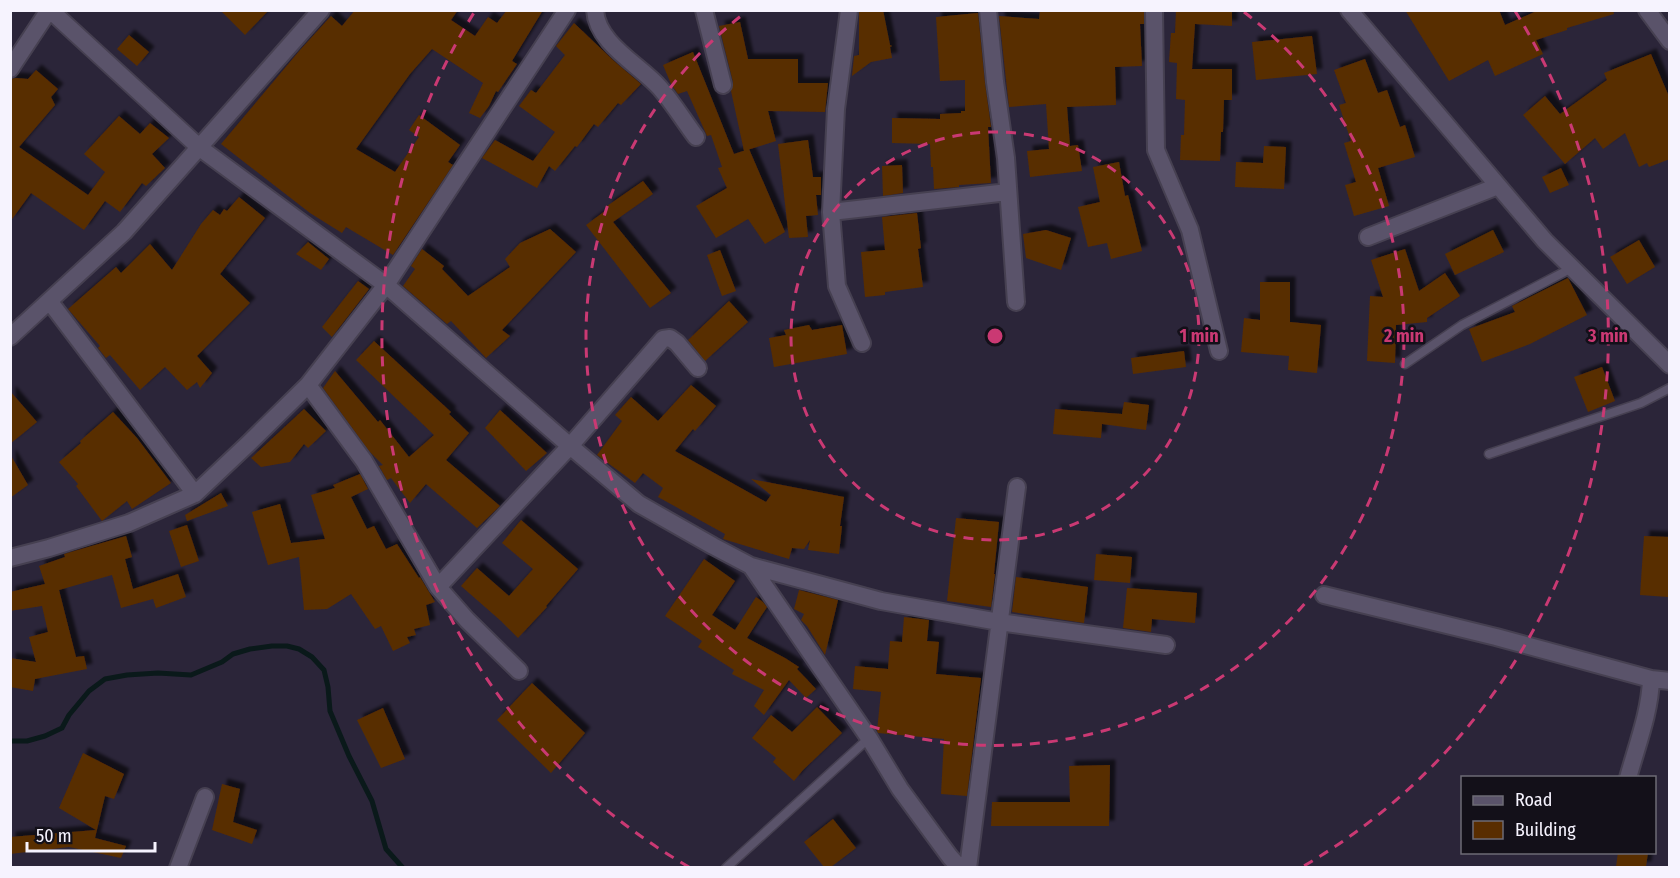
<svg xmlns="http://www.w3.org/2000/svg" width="1680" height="878" font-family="'Fira Sans Condensed',sans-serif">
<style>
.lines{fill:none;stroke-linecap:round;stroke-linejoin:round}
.stream{stroke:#0a191a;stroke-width:5}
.building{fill:#592d00;filter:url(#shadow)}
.lane-casing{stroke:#464051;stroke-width:11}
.street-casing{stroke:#464051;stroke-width:20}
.lane{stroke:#5a536a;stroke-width:8}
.street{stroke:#5a536a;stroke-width:16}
.ring{fill:none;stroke:#ca3973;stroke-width:3;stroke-dasharray:10 8}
.centre{fill:#ca3973;stroke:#131019;stroke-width:3}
.ring-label{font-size:18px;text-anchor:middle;font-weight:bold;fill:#ca3973;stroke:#131019;stroke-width:5;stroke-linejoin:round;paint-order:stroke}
</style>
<defs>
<filter id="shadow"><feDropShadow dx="5.5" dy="-5.5" stdDeviation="1.5" flood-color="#0009"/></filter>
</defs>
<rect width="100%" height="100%" fill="#2b2539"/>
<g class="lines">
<path class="stream" d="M10,741H27L45,736L62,728L69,715L89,691L105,679L127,675L158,673L191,675L222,662L233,654L250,649L272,646H287L299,649L312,657L324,670L328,687L330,711L349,756L372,801L386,849L403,868"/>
</g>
<path class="building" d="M220,10H269L245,35Z
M355,10H458L451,20L475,36L488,17L497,23L507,10H543L512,61L517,64L498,92L496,91L489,106L480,118L469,113L483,83L432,49L410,74L356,149L395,172L419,137L409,130L419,115L460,145L448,162L453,165L393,255L346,227L342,233L310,213L221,144L300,50L331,16L342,26Z
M859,10H883L890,45L892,46L890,47L892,58L871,62L852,76L854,56L859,55Z
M1066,10H1144V24H1140L1142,66L1115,67L1116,105L1067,107L1070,146L1078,145L1082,171L1030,177L1027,151L1049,149L1046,104L1009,107L999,16L1039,19L1040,11Z
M1176,10H1232V26L1195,24L1192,69H1232V100H1224L1223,132H1221L1220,161L1180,160L1181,135H1184L1185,100L1176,99L1177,63L1169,62L1171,33H1175Z
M1405,10H1499L1505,25L1539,10H1613L1614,14L1567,28V30L1536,40L1543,54L1495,76L1488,60L1449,81Z
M978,13L985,83L991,127H988L991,183L959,185V187L934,189L933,167H931L930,144L892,143V118L940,119V114L961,113V111H965V80L940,81L936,17Z
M740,22L748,59H798V83H828L825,112L768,111L776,141L744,151L731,91L733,82L719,26Z
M574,23L614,61L641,84L621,105L618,103L598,127L594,124L577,147L575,146L555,171L549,166L537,188L482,158L495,140L533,161L555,132L519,106L531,90L536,93L565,55L556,46Z
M129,35L149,52L137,66L117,49Z
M1312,36L1317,74L1256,80L1252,42Z
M693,52L734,154L749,149L785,232L765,244L748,219L716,238L696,206L727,188L718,168L722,167L711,135L707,136L687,91L678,94L671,84L663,65Z
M1651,54L1670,99V159L1649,167L1647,163L1639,167L1625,133L1603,149L1595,138L1565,164L1523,115L1545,96L1560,114L1607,80L1604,73Z
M1365,59L1378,93L1387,90L1400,127L1405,125L1415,157L1378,168L1389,206L1354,216L1345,185L1356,182L1344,143L1351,141L1339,105L1346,103L1334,70Z
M36,70L58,89L51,97L55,105L19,147L88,195L105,172L84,154L119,116L140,134L150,123L169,138L152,154L165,168L146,186L142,183L120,212L105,201L84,230L31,193L10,222V79L16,78L28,79Z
M808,140L813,177H821V195H816L818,215L806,216L808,237L789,238L778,144Z
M1264,146L1286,147L1284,189L1235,187L1236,162L1263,163Z
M1119,162L1125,196L1128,195L1142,251L1111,259L1107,243L1088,247L1078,207L1100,202L1093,167Z
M902,165L903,193L883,196L882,166Z
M1561,168L1569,185L1550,193L1542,177Z
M643,181L653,194L613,222L671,293L650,308L586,225L609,208L607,206Z
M239,197L265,218L220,274L250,303L197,356L212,373L200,388L197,382L187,390L165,367L140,390L110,355L106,358L98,348L100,346L68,309L116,267L121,273L150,244L172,270L201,224L213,210L220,215L224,209L227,211Z
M917,213L921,248L918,249L923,287L885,292V295L865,297L861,252L885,250L882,217Z
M550,229L576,252L502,330L510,336L486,358L451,321L447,324L403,286L415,269L411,266L422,249L444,266L442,269L468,296L510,267L505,259L520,243Z
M1046,230L1071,238L1061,270L1026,258L1023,234Z
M1493,230L1504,252L1455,275L1445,254Z
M1639,240L1655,267L1627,284L1610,257Z
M308,242L329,259L321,270L296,254Z
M1405,249L1419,291L1445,273L1460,296L1427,318V322L1396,325L1395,363L1367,361L1370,296L1383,297L1371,260Z
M720,250L736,291L722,296L707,255Z
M1568,278L1587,315L1530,344L1482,362L1469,329L1515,312L1512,306Z
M358,281L369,289L332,337L322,327Z
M1260,282H1290V322L1321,325L1317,373L1288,370L1289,356L1241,352L1244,318L1260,320Z
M729,301L748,322L705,361L688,340Z
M809,325L812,330L842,325L847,354L774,367L769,338L786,335L784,330Z
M374,341L451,412L449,414L469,433L446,460L500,506L477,528L426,484L410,503L391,478L387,480L379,466L383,465L369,451L323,388L335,371L378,422L380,420L409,457L434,435L356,360Z
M1184,351L1186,367L1133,374L1131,358Z
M1602,367L1615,401L1588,412L1574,377Z
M691,385L716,406L695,431L693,429L675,451L766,502L771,495L751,479L844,497L840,526H842L839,554L808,550L810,540L804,549L792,548L789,559L723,539L725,534L658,497L663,488L643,473L635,483L597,455L622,421L615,415L631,397L658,421Z
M10,391L37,422L10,444Z
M1124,402L1149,405L1146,430L1102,424L1101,438L1053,434L1055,409L1122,414Z
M304,409L326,431L308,448L304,444L290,462L261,467L251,458Z
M500,410L547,453L526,471L485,428Z
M113,412L137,438L171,483L132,509L127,501L102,521L76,486L78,484L59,462L81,443L80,441Z
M10,454L28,485L10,498Z
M360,474L368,489L351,497L367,529L374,526L386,549L397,544L419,578L420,577L435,602L426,605L430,625L414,629L416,635L407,637L410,643L393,651L381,626L375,629L351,594L327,609L304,610L299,557L268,565L252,512L280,504L291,543L325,539L311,495L335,488L333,485Z
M221,493L228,506L187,521L185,515Z
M956,518L999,522L994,574H995L991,607L947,601Z
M521,520L578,569L546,606L547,607L518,638L501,621L461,586L477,568L509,596L533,569L502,543Z
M187,525L199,561L181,567L169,531Z
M126,536L132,557L125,559L133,589L178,574L186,597L156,608L153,599L121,608L112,575L59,590L76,657L84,656L87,669L35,679L33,691L10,687V658L36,662L29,637L48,632L42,606L10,611V592L45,584L39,566L65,557L64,554Z
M1644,536L1670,537L1668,597L1640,595Z
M1096,554L1132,557L1130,583L1094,580Z
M704,559L735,581L712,615L735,630L756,597L763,602L767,607L747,638L785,658L799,667L797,669L816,689L806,698L789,680L764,715L754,706L764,690L732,674L734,670L698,647L702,641L665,616Z
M1016,577L1088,587L1084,623L1012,612Z
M1127,588L1197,593L1195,623L1152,619L1151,632L1123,628Z
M799,590L838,600L825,655L807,626L801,620L804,614L794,609Z
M904,617L929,620L927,641L939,642L936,674L981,678L967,796L941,794L944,739L878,733L877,731L881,692L853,689L855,666L888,669L890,641L902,642Z
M532,683L585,733L551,773L497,720Z
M817,707L842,733L803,770L794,781L773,762L776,758L752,738L771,715L792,732Z
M383,708L405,759L381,768L357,720Z
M83,753L124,774L114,799L105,796L95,838L126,846L121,858L69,847L10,854V837L96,830L59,808Z
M1110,765L1109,826H991L992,802H1070L1069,766Z
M222,784L240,789L233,822L257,830L252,844L212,830Z
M833,819L856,848L831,867H824L804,842Z
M1618,852H1648L1646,867H1616Z"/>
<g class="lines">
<g class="lane-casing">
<path id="lane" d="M1405,364L1462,325L1572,268
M1489,454L1641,403L1670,388
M726,868L869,738"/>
</g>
<g class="street-casing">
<path id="street" d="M50,10L200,148L386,285L570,446L639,504L713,546L751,566L881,601L999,622L1166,645
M595,10C597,44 640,65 660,88C673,103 684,121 696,137
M704,10L723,85
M849,10L836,109L831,212L837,286L862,343
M988,10L995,82L1006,158L1016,302
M1154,10L1156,150L1190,230L1219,351
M1349,10L1545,241L1670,365
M1647,10L1670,41
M10,69L49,10
M831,212L1008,192
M1368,237L1498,186
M50,302L195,494
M10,337L124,232L321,10
M308,385L364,461L438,587L467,620L519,671
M10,558L49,548L129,523L195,494L249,443L308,385L386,285L567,10
M751,566L869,738L900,789L950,857L960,868
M438,587L570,446L663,339L670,338L677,343L698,368
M1324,595L1496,637L1651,679L1670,681
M1628,778C1637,745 1650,712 1651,679
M178,868L205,797
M968,868L1017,487"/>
</g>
<use href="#lane" class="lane"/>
<use href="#street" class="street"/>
</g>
<g class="ring">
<circle cx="995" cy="336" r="204"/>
<path d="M1244 12A409 409 0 1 1 746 12"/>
<path d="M689 867A613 613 0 0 1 475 11M1515 11A613 613 0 0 1 1302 867"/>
</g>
<circle cx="995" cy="336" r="9" class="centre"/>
<g class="ring-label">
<text x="1199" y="342">1 min</text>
<text x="1404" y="342">2 min</text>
<text x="1608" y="342">3 min</text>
</g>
<rect width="1680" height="878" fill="none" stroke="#f6f3fe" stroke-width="24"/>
<rect x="1461" y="776" width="195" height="78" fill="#131019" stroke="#6e6b75" stroke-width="1.5"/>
<rect x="1473" y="796" width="30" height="9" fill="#5a536a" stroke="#6e6b75" stroke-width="1.5"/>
<text x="1515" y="806" font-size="18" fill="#f6f3fe">Road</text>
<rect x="1473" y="821" width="30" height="18" fill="#592d00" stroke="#6e6b75" stroke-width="1.5"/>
<text x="1515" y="836" font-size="18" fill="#f6f3fe">Building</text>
<path d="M27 842v9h128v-9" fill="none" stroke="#f6f3fe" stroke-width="3"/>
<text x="36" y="842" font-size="18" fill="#f6f3fe" stroke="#131019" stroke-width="4.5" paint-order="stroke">50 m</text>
</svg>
